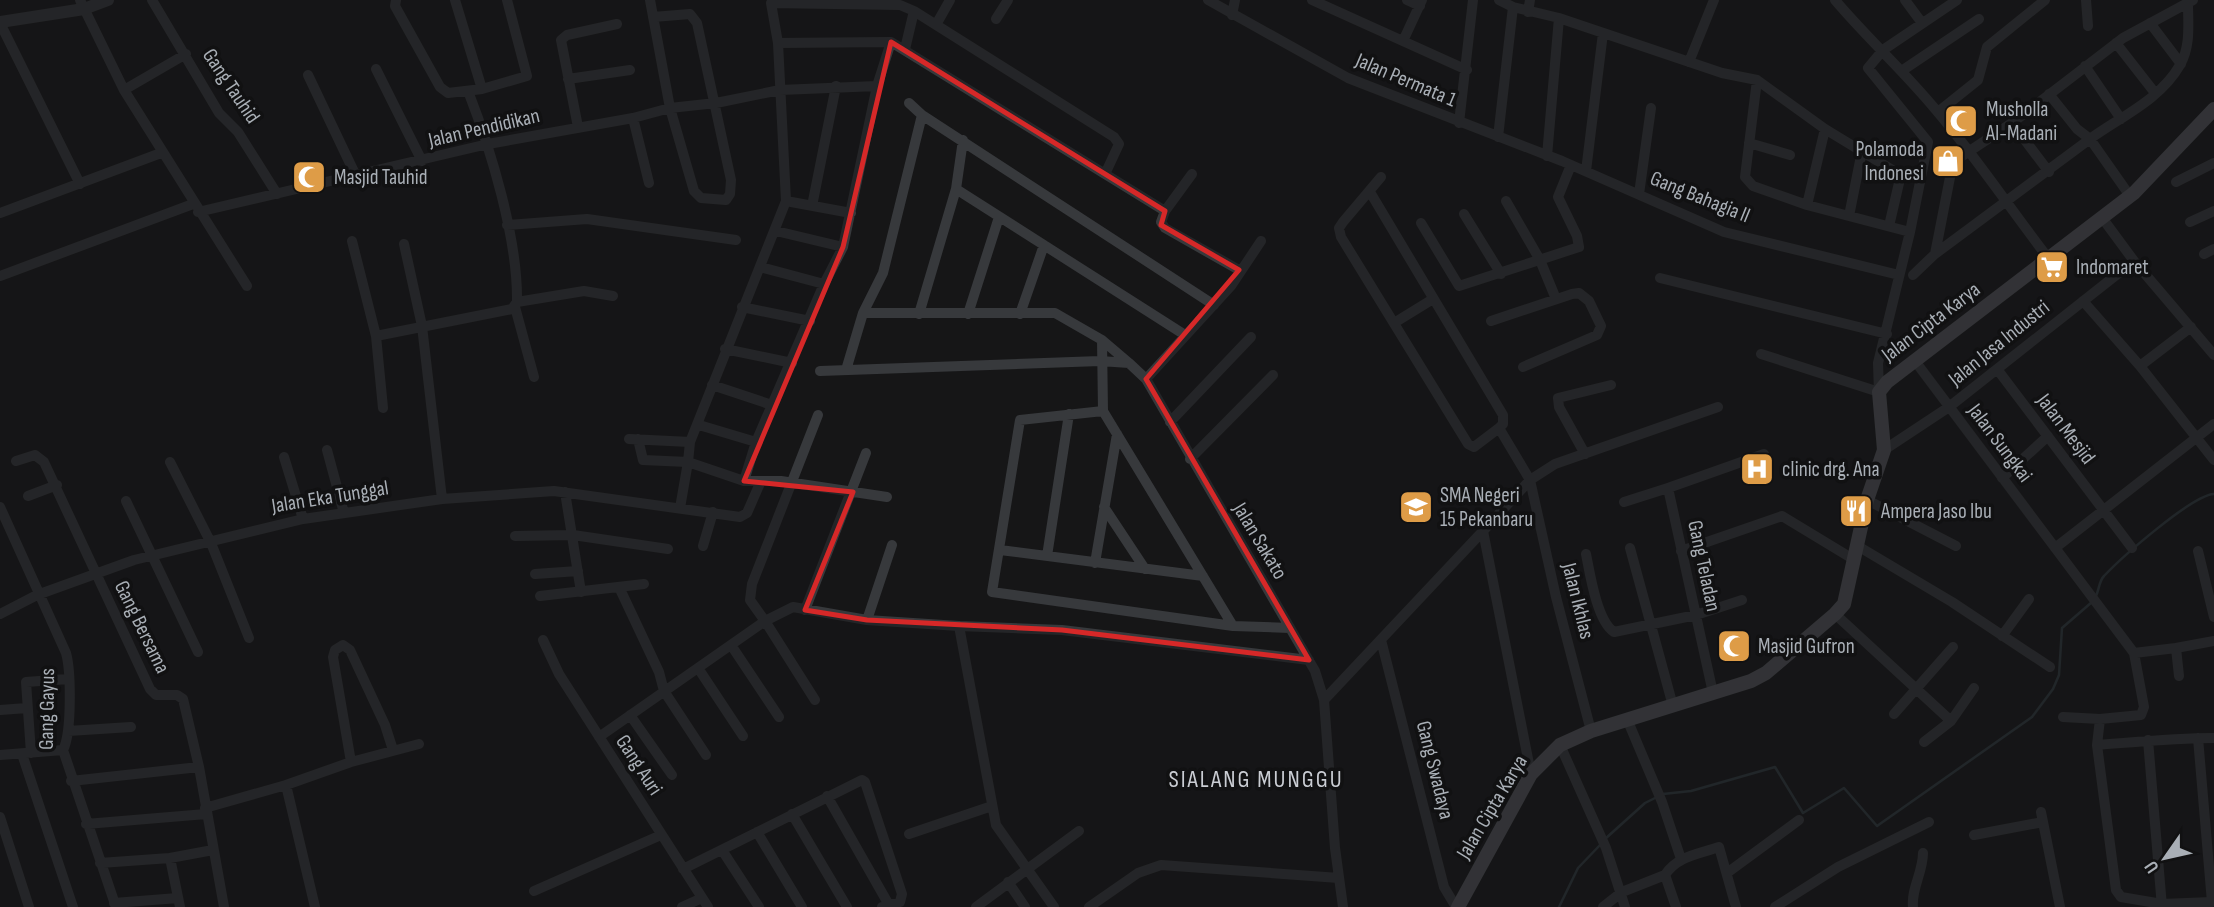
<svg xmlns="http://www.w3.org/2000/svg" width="2214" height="907" font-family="'Sofia Sans Condensed',sans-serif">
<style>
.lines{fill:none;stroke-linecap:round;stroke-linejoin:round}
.stream{stroke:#303a3f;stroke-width:2.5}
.minor{stroke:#37393c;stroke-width:10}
.tertiary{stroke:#37393c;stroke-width:12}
.primary{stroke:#54565b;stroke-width:14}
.marked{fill:none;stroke:#d62828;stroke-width:5;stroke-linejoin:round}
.labels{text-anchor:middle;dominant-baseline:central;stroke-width:7;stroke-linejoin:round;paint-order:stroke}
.street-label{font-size:21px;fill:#a9afb6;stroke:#111112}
.poi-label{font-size:21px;fill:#a9afb6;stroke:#111112;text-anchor:start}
.quarter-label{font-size:24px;letter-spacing:2px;fill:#cacdd3;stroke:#111112}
</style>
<rect width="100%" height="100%" fill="#161617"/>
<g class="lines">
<path class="stream" d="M2096,596C2099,590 2099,581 2104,576C2121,558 2192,495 2214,494
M1663,794L1691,791L1775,767L1803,813L1844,788L1877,826L2032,717L2053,689L2059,675L2062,628L2092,602
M1605,839L1645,803L1657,797
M1559,907L1578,868L1601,844"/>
<path class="minor" d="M80,0L124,90L247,286
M152,0L219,113L238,132L277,194
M396,0L395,6L440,87L448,93L482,89L527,76L507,0
M455,0L482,89
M650,0L670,108L694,191L701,198L726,200L730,194L731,180L697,23L690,14L653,17
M1208,0L1348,78L1562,161L1724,232L1899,275
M1312,0L1467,70
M1407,0L1420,6
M1499,0L1513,7L1559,18L1722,73L1757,80L1825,129L1894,171L1899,183L1889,226
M1835,0C1868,39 1904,71 1936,110C1976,157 2011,210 2049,259
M1905,0L1922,23
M2086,0L2088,26
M1528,12L1530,0
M1232,15L1235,0
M996,19L1008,0
M0,23L80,184
M937,23L950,0
M2150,23L2181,64
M1403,41L1422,0
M778,43L891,42L1165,211L1161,222L1165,228L1239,270
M2116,43L2155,93
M905,49L914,11
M1689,62L1714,0
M2085,66L2121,119
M376,69L422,161
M1903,70L1979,19
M308,75L356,176
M568,79L630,70
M1757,80L1745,177L1753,186L1807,205L1910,232L1878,363L1879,392L1761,354
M124,90L186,54
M2049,94L2077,129L2090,139L2130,196
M909,103L922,115L1214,305
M1938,112L1978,80L1987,47L2045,0
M633,118L649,183
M1459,123L1473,0
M2012,123L2049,172
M578,127L561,40L567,35L617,24
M1498,137L1513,7
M1749,143L1790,155
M1547,156L1559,18
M1586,171L1603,33
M1381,177L1343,222L1339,228L1341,237L1468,444L1474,447L1499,428
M2176,182L2214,163
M956,189L1185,335
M1370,192L1503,415V424L1499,428L1530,480L1556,597L1591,731
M1639,194L1651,108
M786,201L851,213
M1506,201L1540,260L1556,299
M1807,205L1825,129
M812,206L836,86
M1165,211L1192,174
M198,212L488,144L633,118L670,108L716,103L780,90L877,86
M0,213L161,153
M1464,214L1501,274
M1849,216L1862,151
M2103,219L2134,261L2214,355
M2190,222L2214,211
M1421,223L1459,286L1579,247L1577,236L1558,197L1571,165
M507,225L587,219L736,240
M1910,232L1928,142L1868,68L1883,50L1957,0
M352,241L376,336L383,408
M1261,241L1231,286L1146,379L1315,671L1324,700L1335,848L1343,907
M404,244L422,326L442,499
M843,247L877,86L891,42
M1935,254C1987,216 2038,177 2090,139C2120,117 2160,100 2180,65C2191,46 2188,24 2188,3
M2204,254L2214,249
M760,267L824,284
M1913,275L1935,254L1953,162L2012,123L2123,38L2193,0
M0,276L193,204
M1660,278L1887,334
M2083,301L2140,366L2214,460
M517,302L584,291L613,296
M515,307L534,377
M742,307L810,321
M863,313H1055L1102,340L1129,363
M919,314L956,189L963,140
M968,314L999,217
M1020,314L1044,245
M1491,321L1572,294L1579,293L1589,301L1601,326L1597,335L1523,367
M1394,323L1433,299
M376,336L512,309L517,302C518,239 491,150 468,91
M1102,340L1103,411L1233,626
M725,349L792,363
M1915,361L2134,653L2144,707L2141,715L2100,719L2063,717
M2140,366L2191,327
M1997,369L2132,548
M846,370L863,313L883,273L922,115
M820,371L1100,361L1129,363L1146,379
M712,385L772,405
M1103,411L1020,420L992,592L1233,626L1290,628
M818,415L752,584L750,600L765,621L793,607L867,620L959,626L996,825L1054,907
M1170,422L1251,337
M699,425L756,442
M629,439L690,442
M638,439L643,460L688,462L680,508
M327,450L344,513
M1884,450L1949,407L2134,261
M1585,454L1559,407L1558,398L1611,385
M284,457L303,519
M1190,459L1273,375
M16,461L35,455L44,462L150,689L156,695H177L183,699L199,767L224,907
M170,462L211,543L249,638
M2002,478L2048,436
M744,481L756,442L824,284L843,247L776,231
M565,492L581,592
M28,496L57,485
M887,497L781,481H744L688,462L690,442L786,201L778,43L771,3L900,5L914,11L1114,137L1119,144L1106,172
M1867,500L1956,546
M126,501L198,652
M1624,502L1668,488
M0,507L66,653C71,671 72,733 63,750L116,907
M1104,507L1145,569
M515,536L573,535L668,549
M1856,545L1952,602L2050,667
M703,546L713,512
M1630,548L1673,706
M2055,548L2214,424
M1000,550L1203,576
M1681,551L1782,516L1853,559
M2198,551L2214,617
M1586,554C1590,574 1597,621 1614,632L1696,615L1742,600
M1047,556L1069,414
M1095,563L1117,434
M535,574L578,571
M619,587L659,672L664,691L706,755
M540,596L644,584
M805,610L866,453
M0,614L37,595L134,560L303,519L442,499L554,491L740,517L747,513L761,481
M1835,614L1951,721
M867,620L892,545
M959,626L1062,630L1309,660
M2002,636L2029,599
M543,640L559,674L708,907
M1381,640L1444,887L1456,907
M731,645L779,717
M2134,653L2176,648
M698,668L743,736
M2179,676L2176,648L2214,641
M1713,693L1668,488L1764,454
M1324,700L1483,531
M0,710L27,708
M1894,714L1953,647
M630,715L672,775
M1627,719L1662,802L1681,859
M68,731L131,727
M599,737L765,621L815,700
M2198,738L2212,902L2162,904L2121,897L2116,890L2097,745C2136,742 2175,738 2214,738
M2148,740L2162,907
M1924,742L1951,721L1974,688
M1560,745L1606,848L1625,907
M2097,745L2100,719
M31,753L26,682L68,679
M22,754L73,907
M0,755L63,750
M351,762L333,657L335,650L343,645L350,650L385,725L393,750
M1531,774L1483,531L1530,480L1555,464L1718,407
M71,781L199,767
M827,796L889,905
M205,808L286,785
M2041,812L2060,907
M792,814L847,907
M0,817L29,907
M86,824L206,814
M757,832L802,907
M909,834L992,806
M1974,835L2043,822
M722,850L759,907
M170,858L180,907
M100,863L170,858L213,850
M683,869L862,780L865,782L902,894L900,902L882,907
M1727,873L1799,820
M1008,882L1025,907
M534,891L661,835
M114,903L178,898
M315,907L286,785L351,762L419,744
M682,907L702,898
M976,907L1079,831
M1089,907L1138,873L1161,865L1339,878
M1603,907L1622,892L1665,875
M1676,907L1665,875C1677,856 1699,854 1719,847L1736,907
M1775,907L1838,867L1929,822
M1913,907C1911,889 1923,872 1923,853"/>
<path class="tertiary" d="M0,22L84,9L108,0"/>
<path class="primary" d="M1458,907L1531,774L1560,745L1591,731L1751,681L1766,673L1835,614L1844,604L1867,500L1884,450L1879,392L1887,382L2134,193L2214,109"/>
</g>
<path d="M0 0H2214V907H0ZM891,42L1165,211L1161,225L1239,270L1146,379L1309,660L1062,630L867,620L805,610L853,492L744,481L843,247Z" fill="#161617" fill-opacity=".55" fill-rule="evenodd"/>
<path class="marked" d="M891,42L1165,211L1161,225L1239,270L1146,379L1309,660L1062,630L867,620L805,610L853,492L744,481L843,247Z"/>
<defs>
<g id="mosque-square" transform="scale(1.75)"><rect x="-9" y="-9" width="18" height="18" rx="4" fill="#de9c47" stroke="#111112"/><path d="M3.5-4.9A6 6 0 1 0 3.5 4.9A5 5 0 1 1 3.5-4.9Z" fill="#fff"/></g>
<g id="shop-square" transform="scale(1.75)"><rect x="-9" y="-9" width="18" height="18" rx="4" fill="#de9c47" stroke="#111112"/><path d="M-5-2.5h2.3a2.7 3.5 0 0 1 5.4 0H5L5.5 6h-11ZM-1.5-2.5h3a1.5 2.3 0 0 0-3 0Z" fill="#fff"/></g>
<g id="supermarket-square" transform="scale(1.75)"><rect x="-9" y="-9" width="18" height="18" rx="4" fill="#de9c47" stroke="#111112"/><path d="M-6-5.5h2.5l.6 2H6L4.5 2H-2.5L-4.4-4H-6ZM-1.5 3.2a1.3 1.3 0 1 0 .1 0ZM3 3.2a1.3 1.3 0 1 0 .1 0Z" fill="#fff"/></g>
<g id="hospital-square" transform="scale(1.75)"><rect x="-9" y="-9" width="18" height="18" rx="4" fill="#de9c47" stroke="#111112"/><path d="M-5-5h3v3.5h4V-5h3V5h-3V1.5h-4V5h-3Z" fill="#fff"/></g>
<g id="school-square" transform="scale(1.75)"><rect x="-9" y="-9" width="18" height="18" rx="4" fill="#de9c47" stroke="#111112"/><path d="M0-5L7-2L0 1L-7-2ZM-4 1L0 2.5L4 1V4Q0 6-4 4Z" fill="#fff"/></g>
<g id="restaurant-square" transform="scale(1.75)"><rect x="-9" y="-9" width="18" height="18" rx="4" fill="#de9c47" stroke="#111112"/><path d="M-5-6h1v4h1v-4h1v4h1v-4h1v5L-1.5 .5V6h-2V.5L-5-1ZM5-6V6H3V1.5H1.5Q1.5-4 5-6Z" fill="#fff"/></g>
</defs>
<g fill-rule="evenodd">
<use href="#mosque-square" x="1961" y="121"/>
<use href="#shop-square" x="1948" y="161"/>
<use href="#mosque-square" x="309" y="177"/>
<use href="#supermarket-square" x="2052" y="267"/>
<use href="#hospital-square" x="1757" y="469"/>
<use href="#school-square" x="1416" y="507"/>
<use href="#restaurant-square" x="1856" y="511"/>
<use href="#mosque-square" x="1734" y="646"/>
</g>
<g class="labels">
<g class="street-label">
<text transform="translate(1406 80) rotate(23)">Jalan Permata 1</text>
<text transform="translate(231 86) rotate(56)">Gang Tauhid</text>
<text transform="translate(484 128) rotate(-13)">Jalan Pendidikan</text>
<text transform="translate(1700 197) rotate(22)">Gang Bahagia ll</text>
<text transform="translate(1931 322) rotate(-37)">Jalan Cipta Karya</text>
<text transform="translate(1999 343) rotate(-39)">Jalan Jasa Industri</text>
<text transform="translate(2066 429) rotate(53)">Jalan Mesjid</text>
<text transform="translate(2000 443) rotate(53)">Jalan Sungkai</text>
<text transform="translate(330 497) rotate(-9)">Jalan Eka Tunggal</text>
<text transform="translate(1260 541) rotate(59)">Jalan Sakato</text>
<text transform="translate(1704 566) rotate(78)">Gang Teladan</text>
<text transform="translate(1578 601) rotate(76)">Jalan Ikhlas</text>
<text transform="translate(142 627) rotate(64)">Gang Bersama</text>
<text transform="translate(47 709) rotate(-89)">Gang Gayus</text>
<text transform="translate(639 765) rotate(57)">Gang Auri</text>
<text transform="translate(1435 770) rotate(76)">Gang Swadaya</text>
<text transform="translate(1492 807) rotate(-59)">Jalan Cipta Karya</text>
</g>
<g class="poi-label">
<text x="1986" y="109">Musholla<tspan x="1986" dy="24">Al-Madani</tspan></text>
<text x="1924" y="149" text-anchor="end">Polamoda<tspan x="1924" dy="24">Indonesi</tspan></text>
<text x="334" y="177">Masjid Tauhid</text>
<text x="2076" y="267">Indomaret</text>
<text x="1782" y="469">clinic drg. Ana</text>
<text x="1440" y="495">SMA Negeri<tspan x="1440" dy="24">15 Pekanbaru</tspan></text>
<text x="1881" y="511">Ampera Jaso Ibu</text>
<text x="1758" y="646">Masjid Gufron</text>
</g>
<g class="quarter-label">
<text x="1256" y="779">SIALANG MUNGGU</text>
</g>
</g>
<g transform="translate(2165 858) rotate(236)" stroke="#111112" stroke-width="5" paint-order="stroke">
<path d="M0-5L12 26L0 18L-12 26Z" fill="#a9afb6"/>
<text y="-10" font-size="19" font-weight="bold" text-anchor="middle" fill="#a9afb6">U</text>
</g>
</svg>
